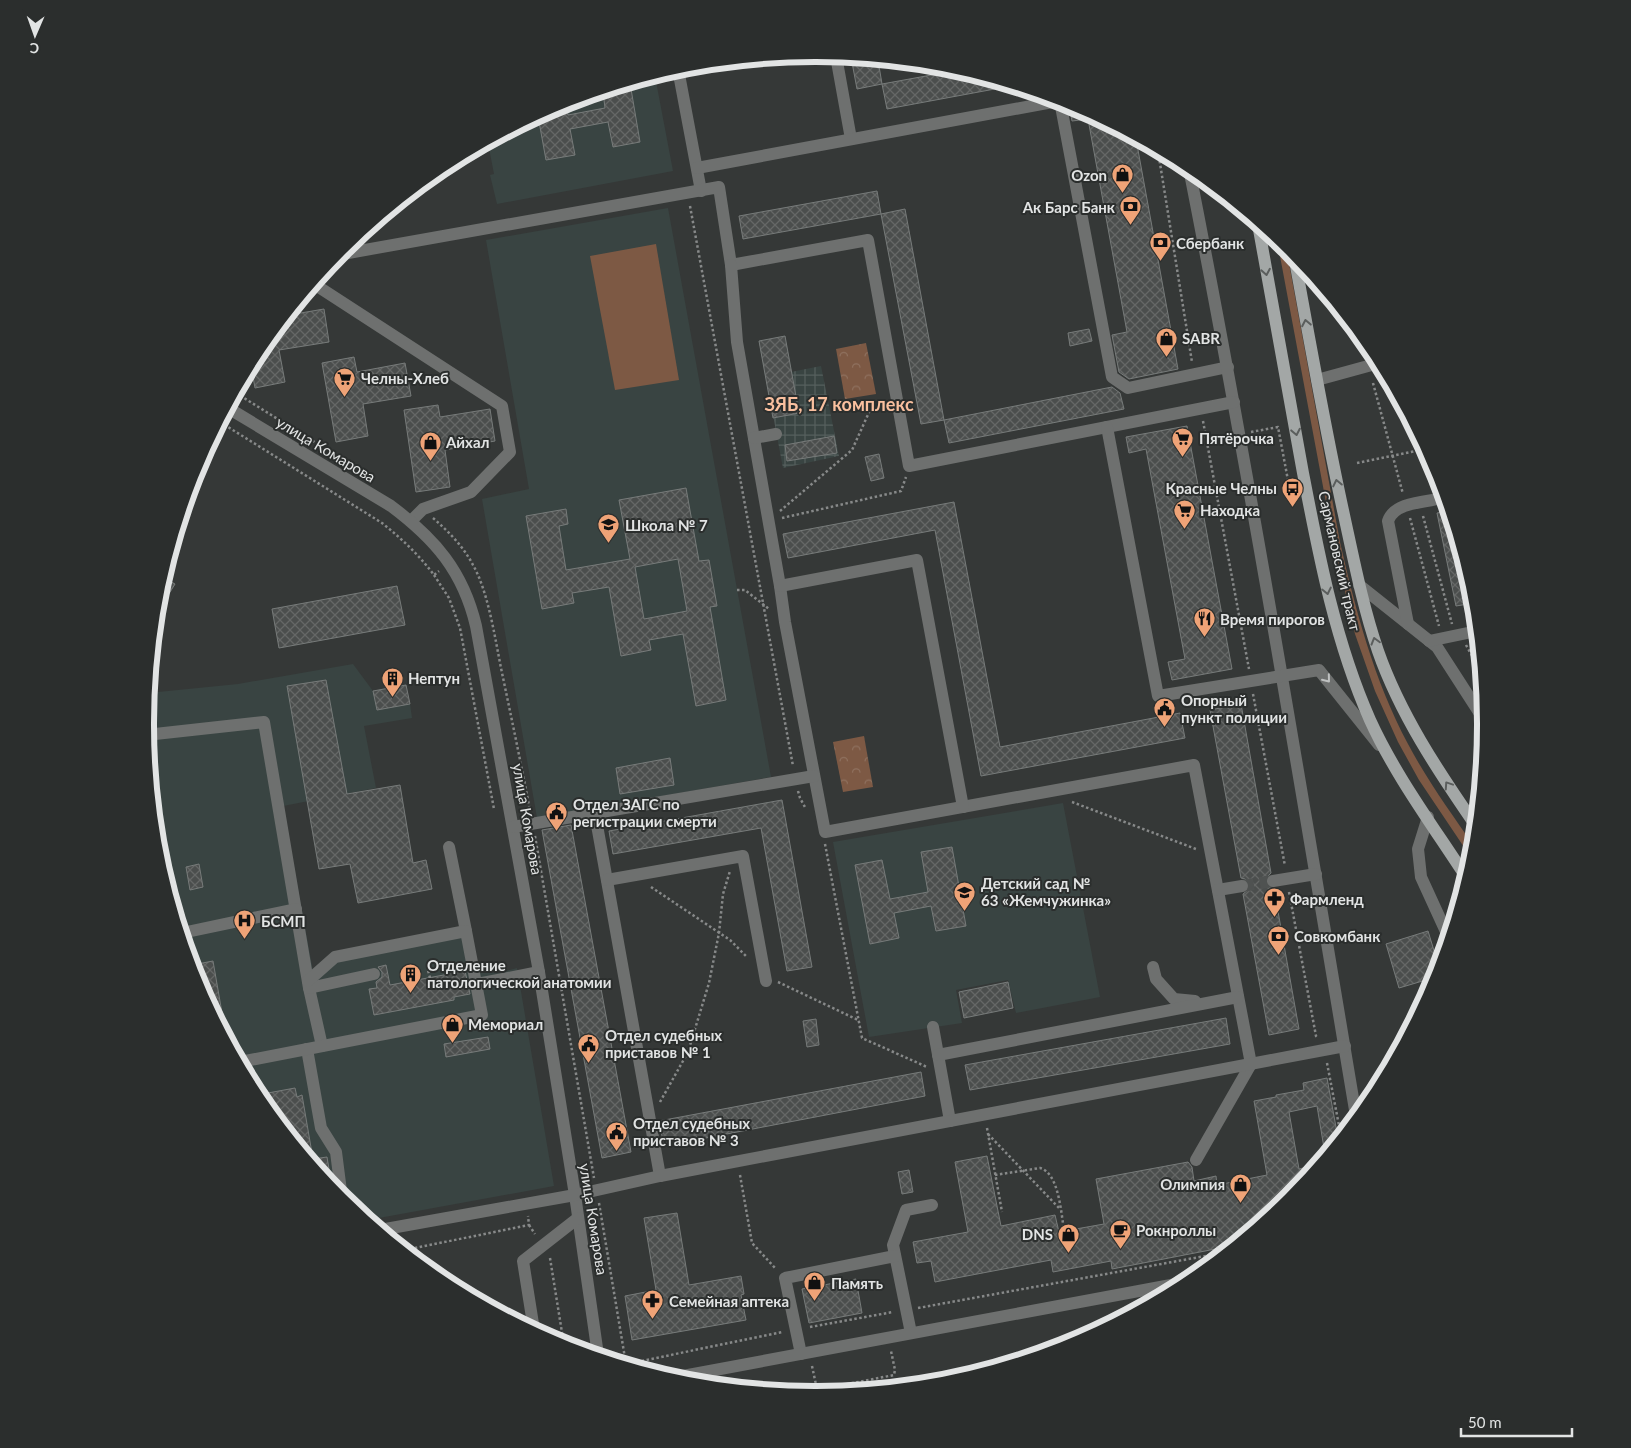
<svg xmlns="http://www.w3.org/2000/svg" width="1631" height="1448" viewBox="0 0 1631 1448" font-family="Lato,sans-serif">
<style>
.built{fill:#394442}
.industrial{fill:url(#industrial-grid)}
.grass{fill:#7d5944}
.park{fill:url(#park-crowns)}
.building{fill:url(#building-cross-hatch);stroke:#777b7a;fill-rule:evenodd}
.lines{fill:none;stroke-linecap:round;stroke-linejoin:round}
.minor-tunnel{stroke:#4f5251;stroke-width:12;stroke-dasharray:12 6;stroke-linecap:butt}
.path{stroke:#878989;stroke-width:2.5;stroke-dasharray:2.5 2.5;stroke-linecap:butt}
.minor{stroke:#6e706f;stroke-width:12}
.major{stroke:#a3a7a6;stroke-width:12}
.tram{stroke:#969898;stroke-width:1}
.oneway{stroke:#5b5e5d}
.oneway2{stroke:#bfc1c1}
.labels{text-anchor:middle;dominant-baseline:central;stroke-width:4;stroke-linejoin:round;paint-order:stroke}
.poi-label{font-size:15px;font-weight:bold;fill:#e2e4e4;stroke:#2b2e2d;text-anchor:start}
.street-label{font-size:15px;fill:#e2e4e4;stroke:#2b2e2d}
.quarter-label{font-size:18px;font-weight:bold;fill:#fac09f;stroke:#2b2e2d}
.rim{fill:none;stroke:#e2e4e4;stroke-width:6}
</style>
<defs>
<pattern id="industrial-grid" width="8" height="8" patternUnits="userSpaceOnUse" patternTransform="scale(1.25)"><rect width="8" height="8" fill="#394442"/><path d="M0 4h8M4 0v8" fill="none" stroke="#555f5d"/></pattern>
<pattern id="park-crowns" width="20" height="18" patternUnits="userSpaceOnUse" patternTransform="scale(1.25)"><rect width="20" height="18" fill="#7d5944"/><path d="M2 6a3 3 0 1 1 6 0M12 15a3 3 0 1 1 6 0" fill="none" stroke="#8f715f"/></pattern>
<pattern id="building-cross-hatch" width="8" height="8" patternUnits="userSpaceOnUse" patternTransform="scale(1.25)"><rect width="8" height="8" fill="#4b4e4d"/><path d="M0 0l8 8M0 8l8-8" fill="none" stroke="#656766"/></pattern>
</defs>
<rect width="100%" height="100%" fill="#353837"/>
<g class="built">
<path d="M655 76 673 171 497 204 490 175 494 174 488 143 559 105Z"/>
<path d="M668 208 771 777 537 818 482 499 529 489 486 240Z"/>
<path d="M353 664 373 691 377 709 410 704 412 718 364 726 376 788 283 806 313 971 333 953 469 926 476 960 480 964 490 971 499 973 517 968 554 1186 368 1220 341 1198 258 1096 196 980 158 854 145 724 148 693 238 684Z"/>
<path d="M1063 803 1100 997 1016 1013 1008 980 956 990 962 1023 869 1037 833 842Z"/>
</g>
<path class="industrial" d="M785 336 791 372 821 366 839 456 783 468 759 341Z"/>
<g class="grass">
<path d="M1277 240 1286 247 1340 542C1356 612 1374 680 1408 744 1427 780 1451 813 1474 846L1472 859 1419 780 1398 742 1375 691 1355 634 1333 540Z"/>
<path d="M656 244 679 380 615 390 590 256Z"/>
</g>
<g class="park">
<path d="M866 343 876 394 845 399 836 349Z"/>
<path d="M864 736 873 787 843 792 833 742Z"/>
</g>
<g class="building">
<path d="M851 57 878 60 882 84 857 89Z"/>
<path d="M959 70 1011 86 887 109 882 84Z"/>
<path d="M630 83 640 142 613 147 608 122 570 129 575 155 546 160 538 116 566 103 568 115 605 108 603 92Z"/>
<path d="M1069 104 1136 139 1178 369 1129 379 1119 372 1112 335 1127 332 1088 119 1072 121Z"/>
<path d="M877 191 881 214 743 239 739 216Z"/>
<path d="M905 209 944 420 921 424 881 214Z"/>
<path d="M324 309 329 342 279 350 285 382 255 388 251 366 258 351 289 315Z"/>
<path d="M1089 329 1092 341 1070 346 1068 333Z"/>
<path d="M785 336 799 413 773 418 759 341Z"/>
<path d="M354 357 357 372 405 363 411 396 363 404 368 436 336 442 322 363Z"/>
<path d="M1112 387 1120 393 1124 409 949 443 944 420Z"/>
<path d="M438 405 440 417 490 409 495 441 445 450 450 487 416 492 404 410Z"/>
<path d="M1187 426 1232 669 1172 680 1168 662 1185 659 1146 449 1129 453 1126 437Z"/>
<path d="M834 436 837 453 787 461 785 445Z"/>
<path d="M879 454 884 478 871 481 865 457Z"/>
<path d="M686 488 699 561 709 560 717 606 710 607 726 700 696 706 683 634 649 640 651 650 621 656 609 587 572 593 574 603 542 609 526 516 566 509 568 524 559 526 566 570 630 559 619 500ZM678 559 687 611 644 619 635 567Z"/>
<path d="M954 502 1000 747 1180 713 1185 738 981 776 935 530 788 558 783 534Z"/>
<path d="M1448 511 1473 594 1474 603 1456 606 1437 513Z"/>
<path d="M163 577 175 584 156 615 158 593Z"/>
<path d="M397 586 405 625 279 648 272 609Z"/>
<path d="M326 680 347 794 400 785 413 863 426 860 432 889 358 903 350 864 319 869 287 686Z"/>
<path d="M406 685 410 704 377 710 373 691Z"/>
<path d="M1241 704 1271 873 1266 878 1265 883 1270 888 1274 889 1299 1029 1269 1035 1243 894 1249 889 1250 884 1245 879 1241 878 1210 710Z"/>
<path d="M670 758 674 785 620 794 616 768Z"/>
<path d="M782 800 812 967 787 971 761 828 613 854 609 831Z"/>
<path d="M571 825 631 1152 602 1158 542 830Z"/>
<path d="M952 847 966 926 936 931 931 906 894 913 899 938 870 944 855 865 882 860 890 899 928 892 921 852Z"/>
<path d="M199 864 203 887 190 890 186 867Z"/>
<path d="M1428 931 1439 967 1436 977 1399 988 1386 944Z"/>
<path d="M213 961 225 1030H223L196 980 192 965Z"/>
<path d="M386 965 390 985 449 974 448 969 464 966 470 994 454 997V1000L374 1015 369 989 377 988 376 982 382 977V972L378 967Z"/>
<path d="M1008 982 1013 1008 964 1018 959 992Z"/>
<path d="M1226 1018 1230 1044 970 1090 965 1065Z"/>
<path d="M816 1019 819 1045 807 1047 803 1021Z"/>
<path d="M488 1037 490 1049 446 1057 444 1044Z"/>
<path d="M921 1072 925 1096 664 1146 659 1121Z"/>
<path d="M1327 1078 1338 1138 1325 1154 1317 1106 1289 1112 1299 1169 1316 1165 1289 1198 1231 1246 1112 1269 1111 1261 1053 1272 1051 1260 935 1282 931 1261 917 1263 913 1242 968 1232 955 1162 987 1156 1001 1226 1055 1215 1059 1232 1104 1224 1096 1179 1188 1162 1192 1167 1194 1181 1216 1176 1217 1185 1267 1175 1254 1101 1276 1097V1095L1304 1090 1303 1083Z"/>
<path d="M295 1088 297 1097 302 1095 313 1159 327 1157 332 1187 257 1095Z"/>
<path d="M909 1170 913 1192 902 1194 898 1172Z"/>
<path d="M677 1213 689 1285 741 1276 744 1294 741 1295 746 1320 632 1340 625 1296 656 1290 644 1218Z"/>
<path d="M856 1279 862 1313 809 1323 802 1289Z"/>
</g>
<g class="lines">
<path class="minor-tunnel" d="M1242 886 1273 881"/>
<g class="path">
<path d="M1158 151 1192 362"/>
<path d="M690 206 793 766"/>
<path d="M1373 383 1403 494"/>
<path d="M236 393 345 461"/>
<path d="M1203 421 1249 669"/>
<path d="M220 422 382 523C402 539 419 555 434 575L439 571"/>
<path d="M1251 432 1278 427 1293 507"/>
<path d="M1207 441 1226 437"/>
<path d="M1357 463 1425 449"/>
<path d="M780 511 852 450 871 408"/>
<path d="M1423 516 1452 624"/>
<path d="M433 518C449 532 463 546 473 565 488 591 495 638 501 668 511 716 521 763 530 811"/>
<path d="M782 518 901 491 906 477"/>
<path d="M1410 518 1439 626"/>
<path d="M434 575 449 598 460 628 494 809"/>
<path d="M737 590H745L769 609"/>
<path d="M1466 645 1480 670"/>
<path d="M1253 694 1285 866"/>
<path d="M798 791 800 798 806 809"/>
<path d="M1072 802 1196 849"/>
<path d="M535 836 594 1178"/>
<path d="M825 844 862 1038 927 1067"/>
<path d="M651 887 730 940 747 957"/>
<path d="M1289 892 1316 1036 1318 1038"/>
<path d="M430 978 428 970 459 964"/>
<path d="M778 982 858 1020"/>
<path d="M1410 1026 1414 1009"/>
<path d="M1327 1063 1341 1136"/>
<path d="M660 1102 688 1052 709 983 719 933 723 894 730 871"/>
<path d="M987 1128 1002 1212"/>
<path d="M988 1134 1059 1208"/>
<path d="M740 1175 752 1243 776 1269"/>
<path d="M995 1175 1040 1168C1059 1173 1061 1213 1064 1230"/>
<path d="M599 1203 626 1364"/>
<path d="M529 1225 535 1234"/>
<path d="M405 1250 529 1225 528 1216"/>
<path d="M550 1258 564 1345"/>
<path d="M918 1308 1222 1253"/>
<path d="M810 1327 893 1312"/>
<path d="M627 1364 782 1332"/>
<path d="M812 1366 818 1394"/>
<path d="M817 1390 894 1375 895 1370 891 1351"/>
</g>
<g class="minor">
<path d="M836 56 851 139"/>
<path d="M678 69 701 191"/>
<path d="M1060 101 1112 377 1128 388 1228 367"/>
<path d="M697 168 1058 101"/>
<path d="M1189 168C1251 483 1303 800 1356 1116"/>
<path d="M337 255 719 187 731 265 868 240 909 466 1234 402"/>
<path d="M731 265 737 342 780 586 785 622 825 832 1194 765 1251 1064 1196 1160"/>
<path d="M314 284 502 406 510 452 471 492 423 509 411 521"/>
<path d="M1317 380 1379 363"/>
<path d="M228 408 391 506C435 539 463 571 476 626L539 972 575 1195 598 1355"/>
<path d="M1107 427 1158 696 1319 670 1379 745"/>
<path d="M754 438 776 434"/>
<path d="M1359 585 1437 647 1486 723"/>
<path d="M780 586 917 560 963 807"/>
<path d="M1408 624 1388 521C1394 502 1426 502 1444 498"/>
<path d="M1429 641 1477 631"/>
<path d="M146 735 264 722 309 988 322 1046"/>
<path d="M595 814 660 1176"/>
<path d="M1428 817 1418 849 1421 877 1448 936"/>
<path d="M513 827 814 776"/>
<path d="M449 847 466 931"/>
<path d="M607 880 743 856 766 981"/>
<path d="M1273 881 1316 874"/>
<path d="M1218 890 1242 886"/>
<path d="M182 933 296 909"/>
<path d="M1153 967 1156 979 1174 999 1195 1001"/>
<path d="M477 984 539 972"/>
<path d="M309 988 374 974"/>
<path d="M933 1027 950 1121"/>
<path d="M307 1049 321 1128 336 1152 342 1199"/>
<path d="M938 1055 1238 997"/>
<path d="M240 1062 482 1015 466 931 335 957 308 981"/>
<path d="M380 1230 575 1195 660 1176 1345 1046"/>
<path d="M534 1330 523 1261 578 1218"/>
<path d="M911 1333 893 1245 906 1210 932 1205"/>
<path d="M801 1354 785 1278 895 1256"/>
<path d="M672 1378 1187 1282"/>
</g>
<g class="major">
<path d="M1258 224C1273 307 1288 390 1303 473 1319 556 1335 641 1370 720 1395 775 1433 826 1466 877"/>
<path d="M1294 255C1310 342 1325 429 1344 515 1354 561 1363 607 1378 651 1400 714 1438 771 1476 826"/>
</g>
<path class="tram" d="M882 1388 998 1366"/>
</g>
<defs><path id="oneway-chevron" d="M-2-3.5L2.5 0L-2 3.5" fill="none" stroke-width="1.6" stroke-linecap="round" stroke-linejoin="round" transform="scale(1.25)"/></defs>
<g class="oneway">
<use href="#oneway-chevron" transform="translate(1266 272) rotate(80)"/>
<use href="#oneway-chevron" transform="translate(1306 323) rotate(-101)"/>
<use href="#oneway-chevron" transform="translate(1296 432) rotate(79)"/>
<use href="#oneway-chevron" transform="translate(1337 483) rotate(-102)"/>
<use href="#oneway-chevron" transform="translate(1327 591) rotate(78)"/>
<use href="#oneway-chevron" transform="translate(1375 641) rotate(-106)"/>
<use href="#oneway-chevron" transform="translate(1448 785) rotate(-124)"/>
</g>
<use class="oneway2" href="#oneway-chevron" transform="translate(1327 679) rotate(51)"/>
<defs>
<symbol id="shop-pin" viewBox="-11 -11 22 30"><path d="M0 17L-7.5 6A9.5 9.5 0 1 1 7.5 6Z" fill="#efa377" stroke="#2b2e2d"/><path d="M-5-2.5h2.3a2.7 3.5 0 0 1 5.4 0H5L5.5 6h-11ZM-1.5-2.5h3a1.5 2.3 0 0 0-3 0Z" fill="#111"/></symbol>
<symbol id="bank-pin" viewBox="-11 -11 22 30"><path d="M0 17L-7.5 6A9.5 9.5 0 1 1 7.5 6Z" fill="#efa377" stroke="#2b2e2d"/><path d="M-6-4H6V4H-6ZM0-2.3a2.3 2.3 0 1 0 0 4.6a2.3 2.3 0 1 0 0-4.6Z" fill="#111"/></symbol>
<symbol id="supermarket-pin" viewBox="-11 -11 22 30"><path d="M0 17L-7.5 6A9.5 9.5 0 1 1 7.5 6Z" fill="#efa377" stroke="#2b2e2d"/><path d="M-6-5.5h2.5l.6 2H6L4.5 2H-2.5L-4.4-4H-6ZM-1.5 3.2a1.3 1.3 0 1 0 .1 0ZM3 3.2a1.3 1.3 0 1 0 .1 0Z" fill="#111"/></symbol>
<symbol id="bus-pin" viewBox="-11 -11 22 30"><path d="M0 17L-7.5 6A9.5 9.5 0 1 1 7.5 6Z" fill="#efa377" stroke="#2b2e2d"/><path d="M-5-6H5V4H4V6H2V4H-2V6H-4V4H-5ZM-3.5-4V0h7V-4ZM-3.5 1.2v1.5H-2V1.2ZM2 1.2v1.5H3.5V1.2Z" fill="#111"/></symbol>
<symbol id="school-pin" viewBox="-11 -11 22 30"><path d="M0 17L-7.5 6A9.5 9.5 0 1 1 7.5 6Z" fill="#efa377" stroke="#2b2e2d"/><path d="M0-5L7-2L0 1L-7-2ZM-4 1L0 2.5L4 1V4Q0 6-4 4Z" fill="#111"/></symbol>
<symbol id="restaurant-pin" viewBox="-11 -11 22 30"><path d="M0 17L-7.5 6A9.5 9.5 0 1 1 7.5 6Z" fill="#efa377" stroke="#2b2e2d"/><path d="M-5-6h1v4h1v-4h1v4h1v-4h1v5L-1.5 .5V6h-2V.5L-5-1ZM5-6V6H3V1.5H1.5Q1.5-4 5-6Z" fill="#111"/></symbol>
<symbol id="building-pin" viewBox="-11 -11 22 30"><path d="M0 17L-7.5 6A9.5 9.5 0 1 1 7.5 6Z" fill="#efa377" stroke="#2b2e2d"/><path d="M-4-6H4V6H1V3H-1V6H-4ZM-2.5-4.3h1.7v1.8h-1.7ZM.8-4.3h1.7v1.8H.8ZM-2.5-1h1.7V.8h-1.7ZM.8-1h1.7V.8H.8Z" fill="#111"/></symbol>
<symbol id="civic-pin" viewBox="-11 -11 22 30"><path d="M0 17L-7.5 6A9.5 9.5 0 1 1 7.5 6Z" fill="#efa377" stroke="#2b2e2d"/><path d="M-.6-6.5H3V-4.5H.6V-3L4-1V1h2V6H-6V1h2V-1L-.6-3ZM-1.2 2.5V6h2.4V2.5Z" fill="#111"/></symbol>
<symbol id="pharmacy-pin" viewBox="-11 -11 22 30"><path d="M0 17L-7.5 6A9.5 9.5 0 1 1 7.5 6Z" fill="#efa377" stroke="#2b2e2d"/><path d="M-2-6h4v4h4v4h-4v4h-4v-4h-4v-4h4Z" fill="#111"/></symbol>
<symbol id="hospital-pin" viewBox="-11 -11 22 30"><path d="M0 17L-7.5 6A9.5 9.5 0 1 1 7.5 6Z" fill="#efa377" stroke="#2b2e2d"/><path d="M-5-5h3v3.5h4V-5h3V5h-3V1.5h-4V5h-3Z" fill="#111"/></symbol>
<symbol id="cafe-pin" viewBox="-11 -11 22 30"><path d="M0 17L-7.5 6A9.5 9.5 0 1 1 7.5 6Z" fill="#efa377" stroke="#2b2e2d"/><path d="M-5.5-4.5H6V0H3Q3 3.5 0 3.5H-2.5Q-5.5 3.5-5.5 0ZM3-3.2v2h1.7v-2ZM-6 4.5H4V6H-6Z" fill="#111"/></symbol>
</defs>
<g fill-rule="evenodd">
<use href="#shop-pin" x="1110" y="162" width="25" height="34"/>
<use href="#bank-pin" x="1118" y="194" width="25" height="34"/>
<use href="#bank-pin" x="1148" y="230" width="25" height="34"/>
<use href="#shop-pin" x="1154" y="326" width="25" height="34"/>
<use href="#supermarket-pin" x="332" y="366" width="25" height="34"/>
<use href="#supermarket-pin" x="1170" y="426" width="25" height="34"/>
<use href="#shop-pin" x="418" y="430" width="25" height="34"/>
<use href="#bus-pin" x="1280" y="476" width="25" height="34"/>
<use href="#supermarket-pin" x="1172" y="498" width="25" height="34"/>
<use href="#school-pin" x="596" y="512" width="25" height="34"/>
<use href="#restaurant-pin" x="1192" y="606" width="25" height="34"/>
<use href="#building-pin" x="380" y="666" width="25" height="34"/>
<use href="#civic-pin" x="1152" y="696" width="25" height="34"/>
<use href="#civic-pin" x="544" y="800" width="25" height="34"/>
<use href="#school-pin" x="952" y="880" width="25" height="34"/>
<use href="#pharmacy-pin" x="1262" y="886" width="25" height="34"/>
<use href="#hospital-pin" x="232" y="908" width="25" height="34"/>
<use href="#bank-pin" x="1266" y="924" width="25" height="34"/>
<use href="#building-pin" x="398" y="962" width="25" height="34"/>
<use href="#shop-pin" x="440" y="1012" width="25" height="34"/>
<use href="#civic-pin" x="576" y="1032" width="25" height="34"/>
<use href="#civic-pin" x="604" y="1120" width="25" height="34"/>
<use href="#shop-pin" x="1228" y="1172" width="25" height="34"/>
<use href="#cafe-pin" x="1108" y="1218" width="25" height="34"/>
<use href="#shop-pin" x="1056" y="1222" width="25" height="34"/>
<use href="#shop-pin" x="802" y="1270" width="25" height="34"/>
<use href="#pharmacy-pin" x="640" y="1288" width="25" height="34"/>
</g>
<g class="labels">
<g class="poi-label">
<text x="1107" y="175" text-anchor="end">Ozon</text>
<text x="1115" y="207" text-anchor="end">Ак Барс Банк</text>
<text x="1176" y="243">Сбербанк</text>
<text x="1182" y="338">SABR</text>
<text x="361" y="378">Челны-Хлеб</text>
<text x="1199" y="438">Пятёрочка</text>
<text x="446" y="442">Айхал</text>
<text x="1277" y="488" text-anchor="end">Красные Челны</text>
<text x="1200" y="510">Находка</text>
<text x="625" y="525">Школа № 7</text>
<text x="1220" y="619">Время пирогов</text>
<text x="408" y="678">Нептун</text>
<text x="1181" y="700">Опорный<tspan x="1181" dy="17">пункт полиции</tspan></text>
<text x="573" y="804">Отдел ЗАГС по<tspan x="573" dy="17">регистрации смерти</tspan></text>
<text x="981" y="883">Детский сад №<tspan x="981" dy="17">63 «Жемчужинка»</tspan></text>
<text x="1290" y="899">Фармленд</text>
<text x="261" y="921">БСМП</text>
<text x="1294" y="936">Совкомбанк</text>
<text x="427" y="965">Отделение<tspan x="427" dy="17">патологической анатомии</tspan></text>
<text x="468" y="1024">Мемориал</text>
<text x="605" y="1035">Отдел судебных<tspan x="605" dy="17">приставов № 1</tspan></text>
<text x="633" y="1123">Отдел судебных<tspan x="633" dy="17">приставов № 3</tspan></text>
<text x="1225" y="1184" text-anchor="end">Олимпия</text>
<text x="1136" y="1230">Рокнроллы</text>
<text x="1053" y="1234" text-anchor="end">DNS</text>
<text x="831" y="1283">Память</text>
<text x="669" y="1301">Семейная аптека</text>
</g>
<g class="street-label">
<text transform="translate(326 449) rotate(31)">улица Комарова</text>
<text transform="translate(1340 561) rotate(77)">Сармановский тракт</text>
<text transform="translate(528 819) rotate(80)">улица Комарова</text>
<text transform="translate(594 1219) rotate(81)">улица Комарова</text>
</g>
<g class="quarter-label">
<text x="839" y="404">ЗЯБ, 17 комплекс</text>
</g>
</g>
<path d="M0 0H1631V1448H0ZM815 62H816A661 661 0 0 1 1477 723V725A661 661 0 0 1 816 1386H815A661 661 0 0 1 154 725V723A661 661 0 0 1 815 62Z" fill="#2b2e2d" fill-rule="evenodd"/>
<path class="rim" d="M815 62H816A661 661 0 0 1 1477 723V725A661 661 0 0 1 816 1386H815A661 661 0 0 1 154 725V723A661 661 0 0 1 815 62Z"/>
<g transform="translate(35 35) rotate(182)" stroke="#2b2e2d" stroke-width="4" paint-order="stroke">
<path d="M0-4L9 19L0 12L-9 19Z" fill="#e2e4e4"/>
<text y="-8" font-size="14" font-weight="bold" text-anchor="middle" fill="#e2e4e4">С</text>
</g>
<path d="M1461 1428v8h111v-8" fill="none" stroke="#e2e4e4" stroke-width="2.5"/>
<text x="1468" y="1428" font-size="15" fill="#e2e4e4" stroke="#2b2e2d" stroke-width="4" paint-order="stroke">50 m</text>
</svg>
